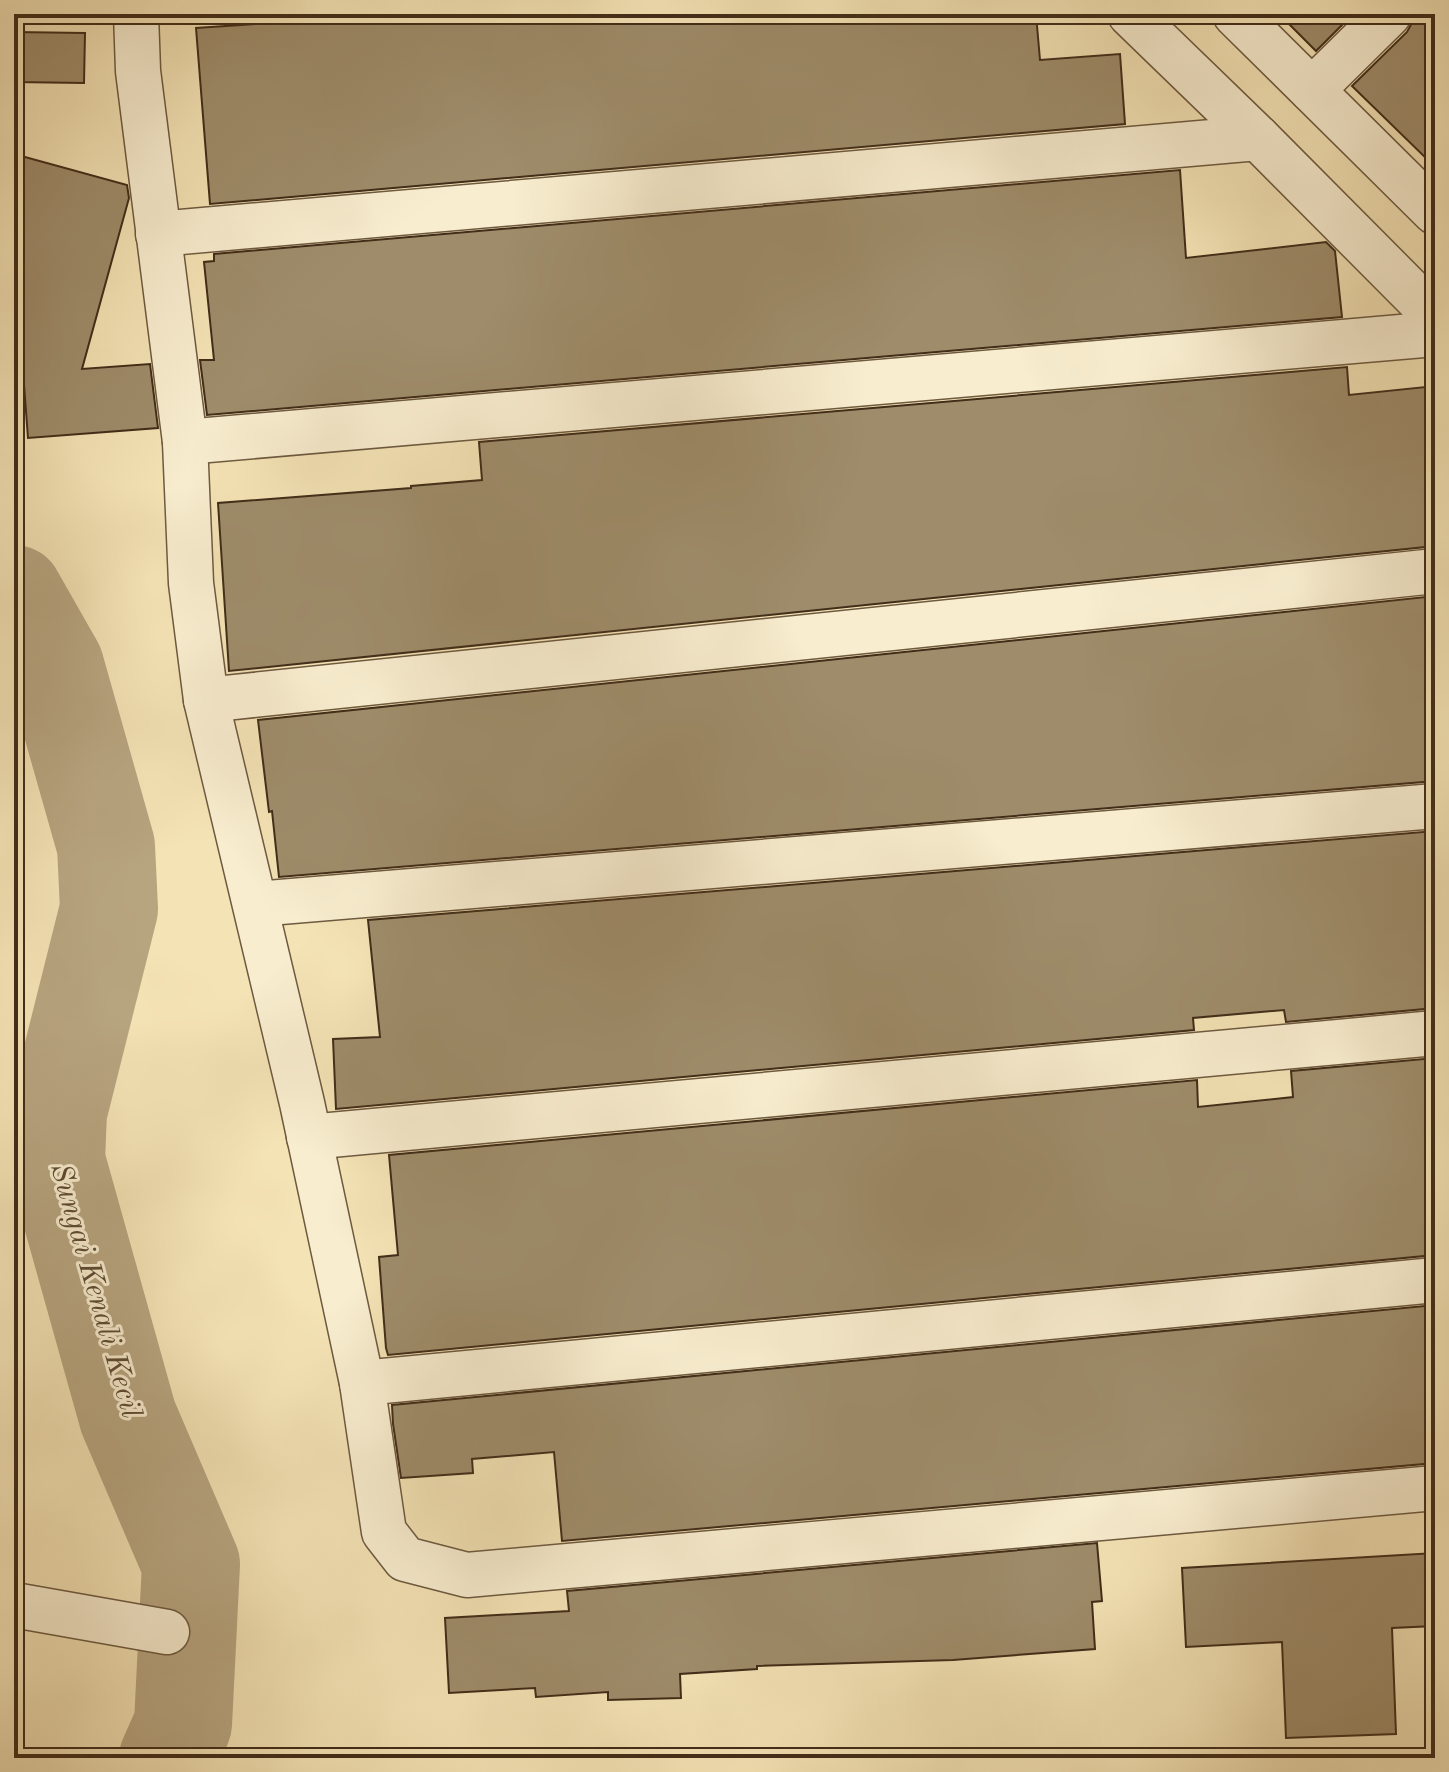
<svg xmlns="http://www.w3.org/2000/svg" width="1449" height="1772" viewBox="0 0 1449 1772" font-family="'Old Standard TT',serif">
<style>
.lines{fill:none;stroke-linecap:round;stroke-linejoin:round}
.river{stroke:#b7a580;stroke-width:98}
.building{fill:#9e8c6a;stroke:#412d19;stroke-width:2}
.minor-casing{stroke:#6e5a40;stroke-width:47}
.minor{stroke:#f8edcf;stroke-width:44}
.labels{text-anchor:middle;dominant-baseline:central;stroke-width:6;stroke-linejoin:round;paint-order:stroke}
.water-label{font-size:30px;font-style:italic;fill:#5e4b33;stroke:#f8edcf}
</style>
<rect width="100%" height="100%" fill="#f4e3b5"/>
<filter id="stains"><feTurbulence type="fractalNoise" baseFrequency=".0025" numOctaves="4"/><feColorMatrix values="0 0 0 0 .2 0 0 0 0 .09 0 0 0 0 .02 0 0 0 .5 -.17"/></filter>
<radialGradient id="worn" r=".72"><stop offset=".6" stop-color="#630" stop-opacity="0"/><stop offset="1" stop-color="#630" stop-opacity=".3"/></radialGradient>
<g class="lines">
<path class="river" d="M14 594 55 666 106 846 109 909 58 1112 56 1160 128 1417 191 1564 183 1724 168 1758"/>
</g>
<g class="building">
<path d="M359 14H1036L1040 60 1120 54 1125 124 210 204 196 28 359 17Z"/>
<path d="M1279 14H1353L1316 51Z"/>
<path d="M1413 14H1435V167L1352 86 1407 32 1413 21Z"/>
<path d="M14 32 85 33 84 83 14 82Z"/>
<path d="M14 154 127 185 129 198 82 369 150 364 158 428 28 438 19 317 14 316Z"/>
<path d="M1180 170 1186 258 1326 242 1335 251 1342 317 207 415 200 360H214L204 262 214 261V254Z"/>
<path d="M1347 367 1349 395 1435 386V546L229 671 218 503 411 488V486L482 480 479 442Z"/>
<path d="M1435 596V781L279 877 272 811 269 812 258 720Z"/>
<path d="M1435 831V1008L1286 1022 1284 1010 1193 1018 1194 1030 336 1109 333 1039 380 1037 368 920Z"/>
<path d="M1435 1058V1255L388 1355 386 1348 379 1257 398 1255 389 1155 1197 1080 1198 1107 1293 1097 1291 1071Z"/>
<path d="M1435 1305V1463L562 1541 554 1452 472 1459 473 1473 401 1478 393 1424 392 1405Z"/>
<path d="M1097 1543 1102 1601 1092 1602 1095 1649 953 1660 757 1666V1669L680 1674 681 1698 608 1700V1692L536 1697 535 1688 449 1693 445 1618 569 1611 567 1591Z"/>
<path d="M1435 1553V1626L1392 1628 1396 1734 1286 1738 1282 1642 1186 1647 1182 1568Z"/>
</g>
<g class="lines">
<defs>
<g id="minor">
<path d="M136 14 138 71 185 442 191 583 206 700 302 1103 362 1383 384 1532 405 1559 467 1575 1435 1488"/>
<path d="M1130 14 1258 138 1435 316"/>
<path d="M1235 14 1435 212"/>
<path d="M1312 90 1389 14"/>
<path d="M158 234 1258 138"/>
<path d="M185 442 1435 334"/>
<path d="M206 700 1435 571"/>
<path d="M256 904 1435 806"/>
<path d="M309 1137 1435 1033"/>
<path d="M362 1383 1435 1280"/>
<path d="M14 1605 167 1632"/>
</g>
</defs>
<use href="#minor" class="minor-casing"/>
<use href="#minor" class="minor"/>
</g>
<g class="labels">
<g class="water-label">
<text transform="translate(95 1291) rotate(74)">Sungai Kenali Kecil</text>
</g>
</g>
<rect width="1449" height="1772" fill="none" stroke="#f4e3b5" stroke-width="48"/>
<rect x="16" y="16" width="1417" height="1740" fill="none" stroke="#412d19" stroke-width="4"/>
<rect x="24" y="24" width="1401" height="1724" fill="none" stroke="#412d19" stroke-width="2"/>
<rect width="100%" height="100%" filter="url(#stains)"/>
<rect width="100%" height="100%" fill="url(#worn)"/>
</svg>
